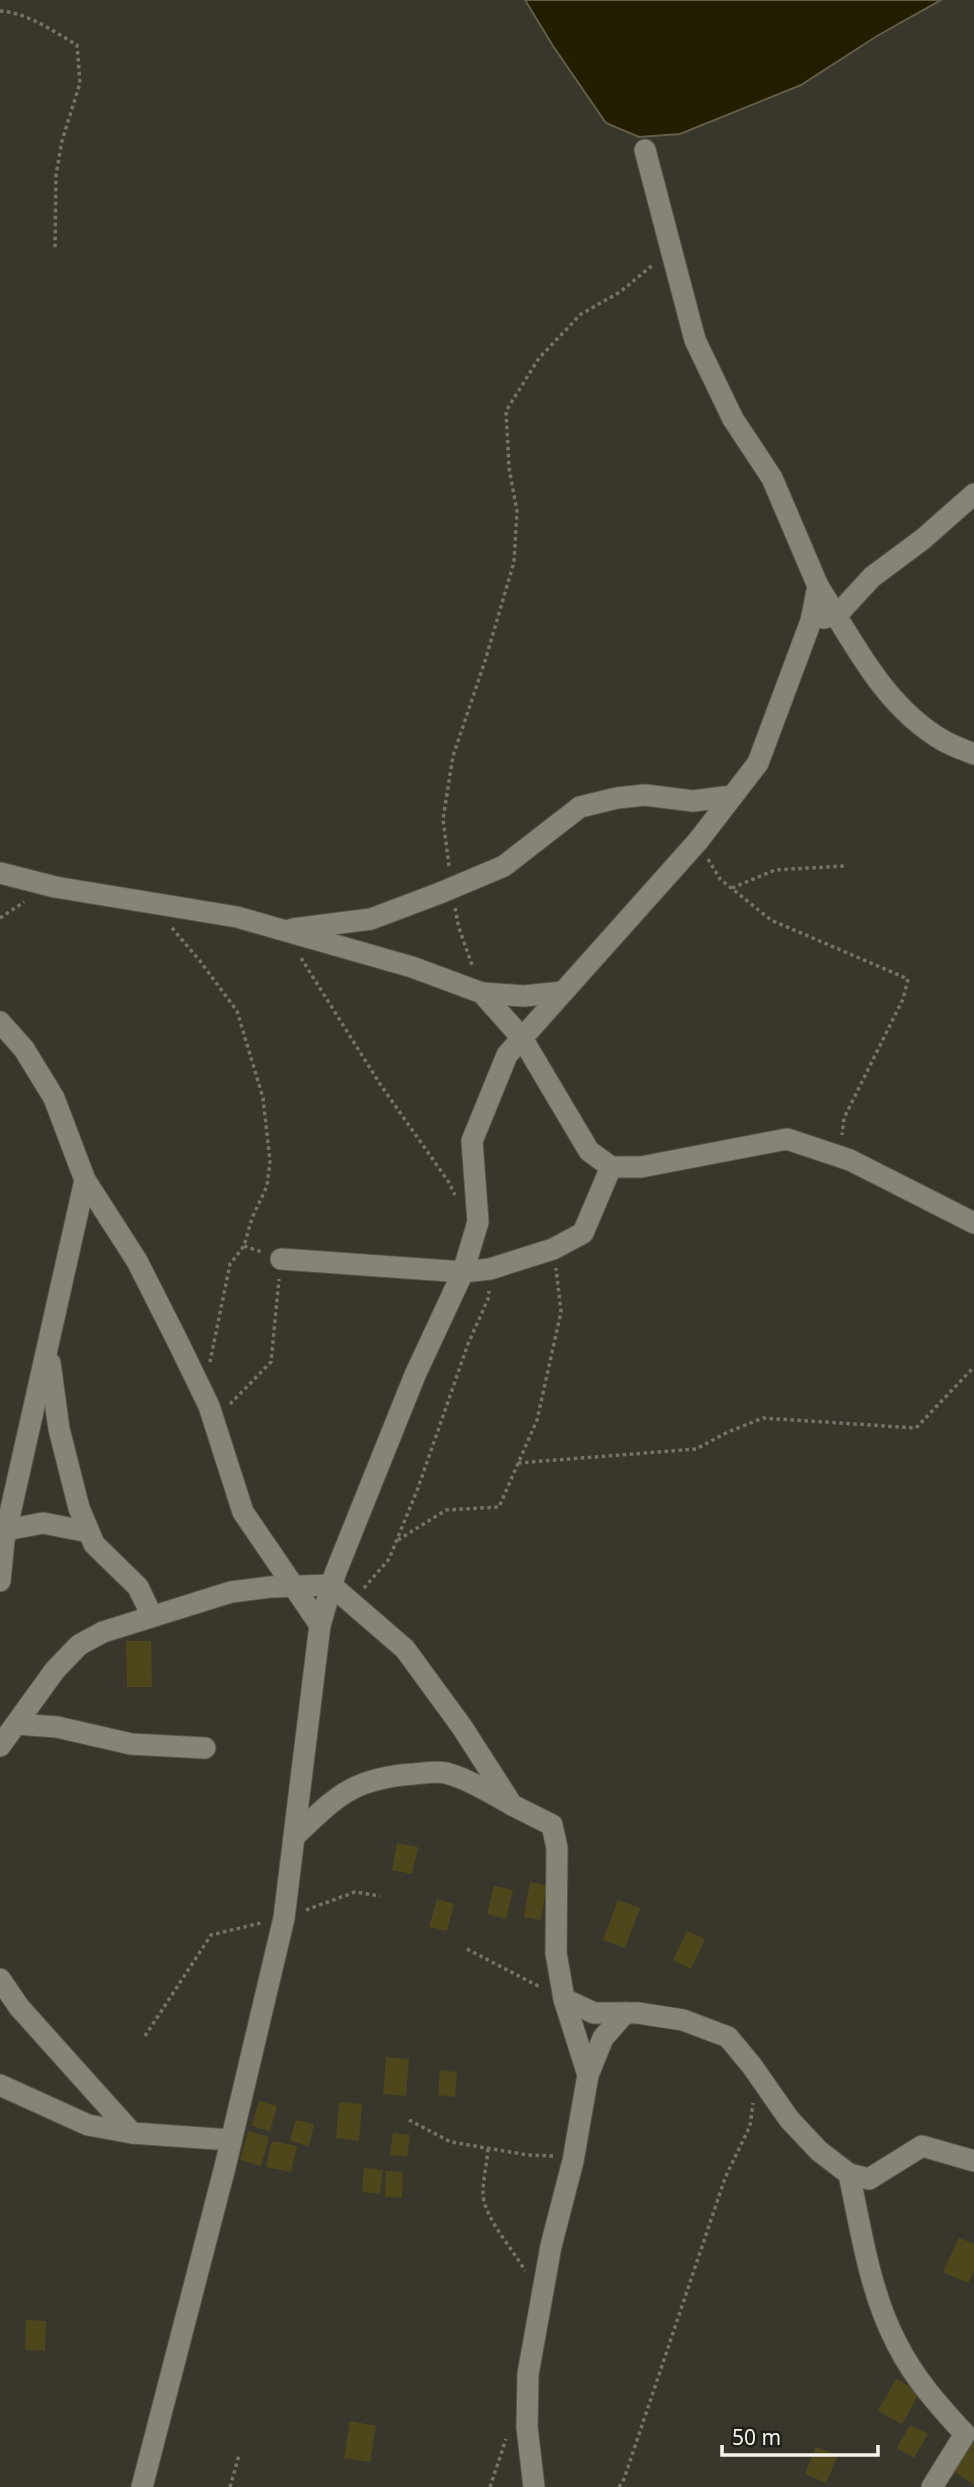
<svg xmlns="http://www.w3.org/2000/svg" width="974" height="2487" viewBox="0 0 974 2487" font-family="'Noto Sans',sans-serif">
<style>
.water{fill:#241e00;stroke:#635e47;stroke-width:2}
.building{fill:#4f471c}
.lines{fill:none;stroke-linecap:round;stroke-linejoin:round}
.minor-casing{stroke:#57564c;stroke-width:23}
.path{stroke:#75736a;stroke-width:3.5;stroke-dasharray:3.5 3.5;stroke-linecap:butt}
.minor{stroke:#868477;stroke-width:21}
</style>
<rect width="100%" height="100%" fill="#39372c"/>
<path class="water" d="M525 0H941L877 36 801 85 680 134 639 137 606 123 553 46Z"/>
<g class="building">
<path d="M126 1641H151L152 1687H127Z"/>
<path d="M397 1843 418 1847 412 1874 392 1870Z"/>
<path d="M530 1882 547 1885 541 1920 524 1917Z"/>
<path d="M494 1886 513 1890 506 1919 487 1914Z"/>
<path d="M437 1899 454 1904 447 1931 429 1927Z"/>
<path d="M618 1900 640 1908 625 1948 603 1940Z"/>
<path d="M687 1931 705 1939 691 1969 673 1960Z"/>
<path d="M386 2057 409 2059 406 2096 383 2094Z"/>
<path d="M440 2070 457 2072 455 2097 438 2095Z"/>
<path d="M259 2101 277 2106 270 2131 252 2126Z"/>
<path d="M339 2102 362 2104 359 2141 336 2138Z"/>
<path d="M296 2120 314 2124 309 2146 290 2141Z"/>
<path d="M248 2131 269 2137 261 2166 240 2160Z"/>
<path d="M393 2133 410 2135 407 2157 390 2155Z"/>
<path d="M272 2141 297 2146 291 2172 266 2167Z"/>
<path d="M364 2168 383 2170 380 2194 362 2192Z"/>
<path d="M386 2171 403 2172 402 2198 385 2197Z"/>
<path d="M959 2238 974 2244V2271L968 2283 943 2272Z"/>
<path d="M26 2320 46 2321 45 2351 25 2350Z"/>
<path d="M896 2379 920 2392 902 2424 878 2411Z"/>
<path d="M350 2421 376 2426 370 2462 344 2458Z"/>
<path d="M910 2425 928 2434 914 2458 897 2448Z"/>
<path d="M971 2442 974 2444V2485L952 2470Z"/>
<path d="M816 2447 838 2455 826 2483 805 2474Z"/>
</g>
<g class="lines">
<defs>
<g id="minor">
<path d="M818 586C853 641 884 707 944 741 953 746 964 750 974 754"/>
<path d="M824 618 837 615 872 577 923 539 974 494"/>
<path d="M0 873 55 887 237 917 412 967 482 993 522 1038 589 1151 611 1167H641L787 1139 850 1160 974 1223"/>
<path d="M293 929 371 919 440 893 504 866 580 807 617 798 645 795 693 801 732 796"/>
<path d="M482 993 524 996 563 992"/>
<path d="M0 1022 24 1049 54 1098 85 1180 137 1261 177 1340 209 1406 243 1512 320 1625"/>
<path d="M281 1259 463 1272 490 1269 553 1249 583 1233 611 1167"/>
<path d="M50 1363 59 1429 79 1508 94 1544 138 1587 152 1616"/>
<path d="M6 1530 43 1523 89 1532"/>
<path d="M0 1581 4 1540 85 1180"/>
<path d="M17 1724 57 1727 131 1744 205 1748"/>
<path d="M0 1746 55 1670 79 1645 103 1632 231 1592 270 1587 331 1585 405 1649 462 1727 512 1805 552 1825 557 1848 556 1953 564 1999 588 2075 573 2161 551 2246 528 2374 527 2427 534 2487"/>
<path d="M294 1837C336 1797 352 1778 414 1774 424 1773 436 1771 446 1773 468 1779 489 1792 509 1803"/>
<path d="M0 1979 19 2007 132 2133 231 2140"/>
<path d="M564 1999 594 2013H625"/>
<path d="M588 2075 603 2038 625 2013H638L683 2020 728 2037 752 2066 789 2119 819 2151 849 2174 869 2179 922 2146 974 2161"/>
<path d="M0 2085 88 2125 132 2133"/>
<path d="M849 2174C861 2230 870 2293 897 2344 914 2378 939 2406 965 2434L932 2487"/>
<path d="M142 2487 225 2167 284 1918 320 1625 335 1574 415 1375 463 1272 478 1222 472 1141 507 1055 698 841 758 763 811 621 818 586 772 478 733 419 695 340 645 150"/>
</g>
</defs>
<use href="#minor" class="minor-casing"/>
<g class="path">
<path d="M0 11C28 13 53 31 77 45L80 83 62 141 56 175 55 249"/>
<path d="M708 859 720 879 771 920 908 979 903 999 844 1118 842 1135"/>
<path d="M449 866 443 819 453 756 485 661 514 562 517 511 509 468 506 411 539 358 581 314 620 292 654 264"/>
<path d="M732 888 775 870 844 866"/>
<path d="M455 908 459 928 473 968"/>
<path d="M0 918 24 902"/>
<path d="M172 928 200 961 237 1011 263 1098 270 1161 267 1186 252 1218 244 1246 230 1264 210 1362"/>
<path d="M301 958 380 1084 448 1181 455 1195"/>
<path d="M244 1246 262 1252"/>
<path d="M230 1404 271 1362 279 1279"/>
<path d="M518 1463 696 1449 728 1432 763 1418 916 1428 974 1367"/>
<path d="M398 1540 446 1510 499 1507 537 1420 561 1312 556 1268"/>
<path d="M364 1588 389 1559 418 1488 468 1344 488 1299 489 1291"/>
<path d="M306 1910 355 1892 380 1896"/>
<path d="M467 1949 540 1987"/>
<path d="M145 2036 211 1935 261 1923"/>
<path d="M409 2120 451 2142 528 2155 554 2156"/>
<path d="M488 2149C487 2163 483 2179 483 2193 483 2217 514 2250 525 2271"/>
<path d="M230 2487 239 2455"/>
<path d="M490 2487 506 2439"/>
<path d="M619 2487 624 2479 725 2178 750 2126 753 2103"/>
</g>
<use href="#minor" class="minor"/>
</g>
<path d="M722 2445v10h156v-10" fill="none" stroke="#f5f4ed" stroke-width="3.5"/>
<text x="732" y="2445" font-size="21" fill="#f5f4ed" stroke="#1f1e19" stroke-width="5" paint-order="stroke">50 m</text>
</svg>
